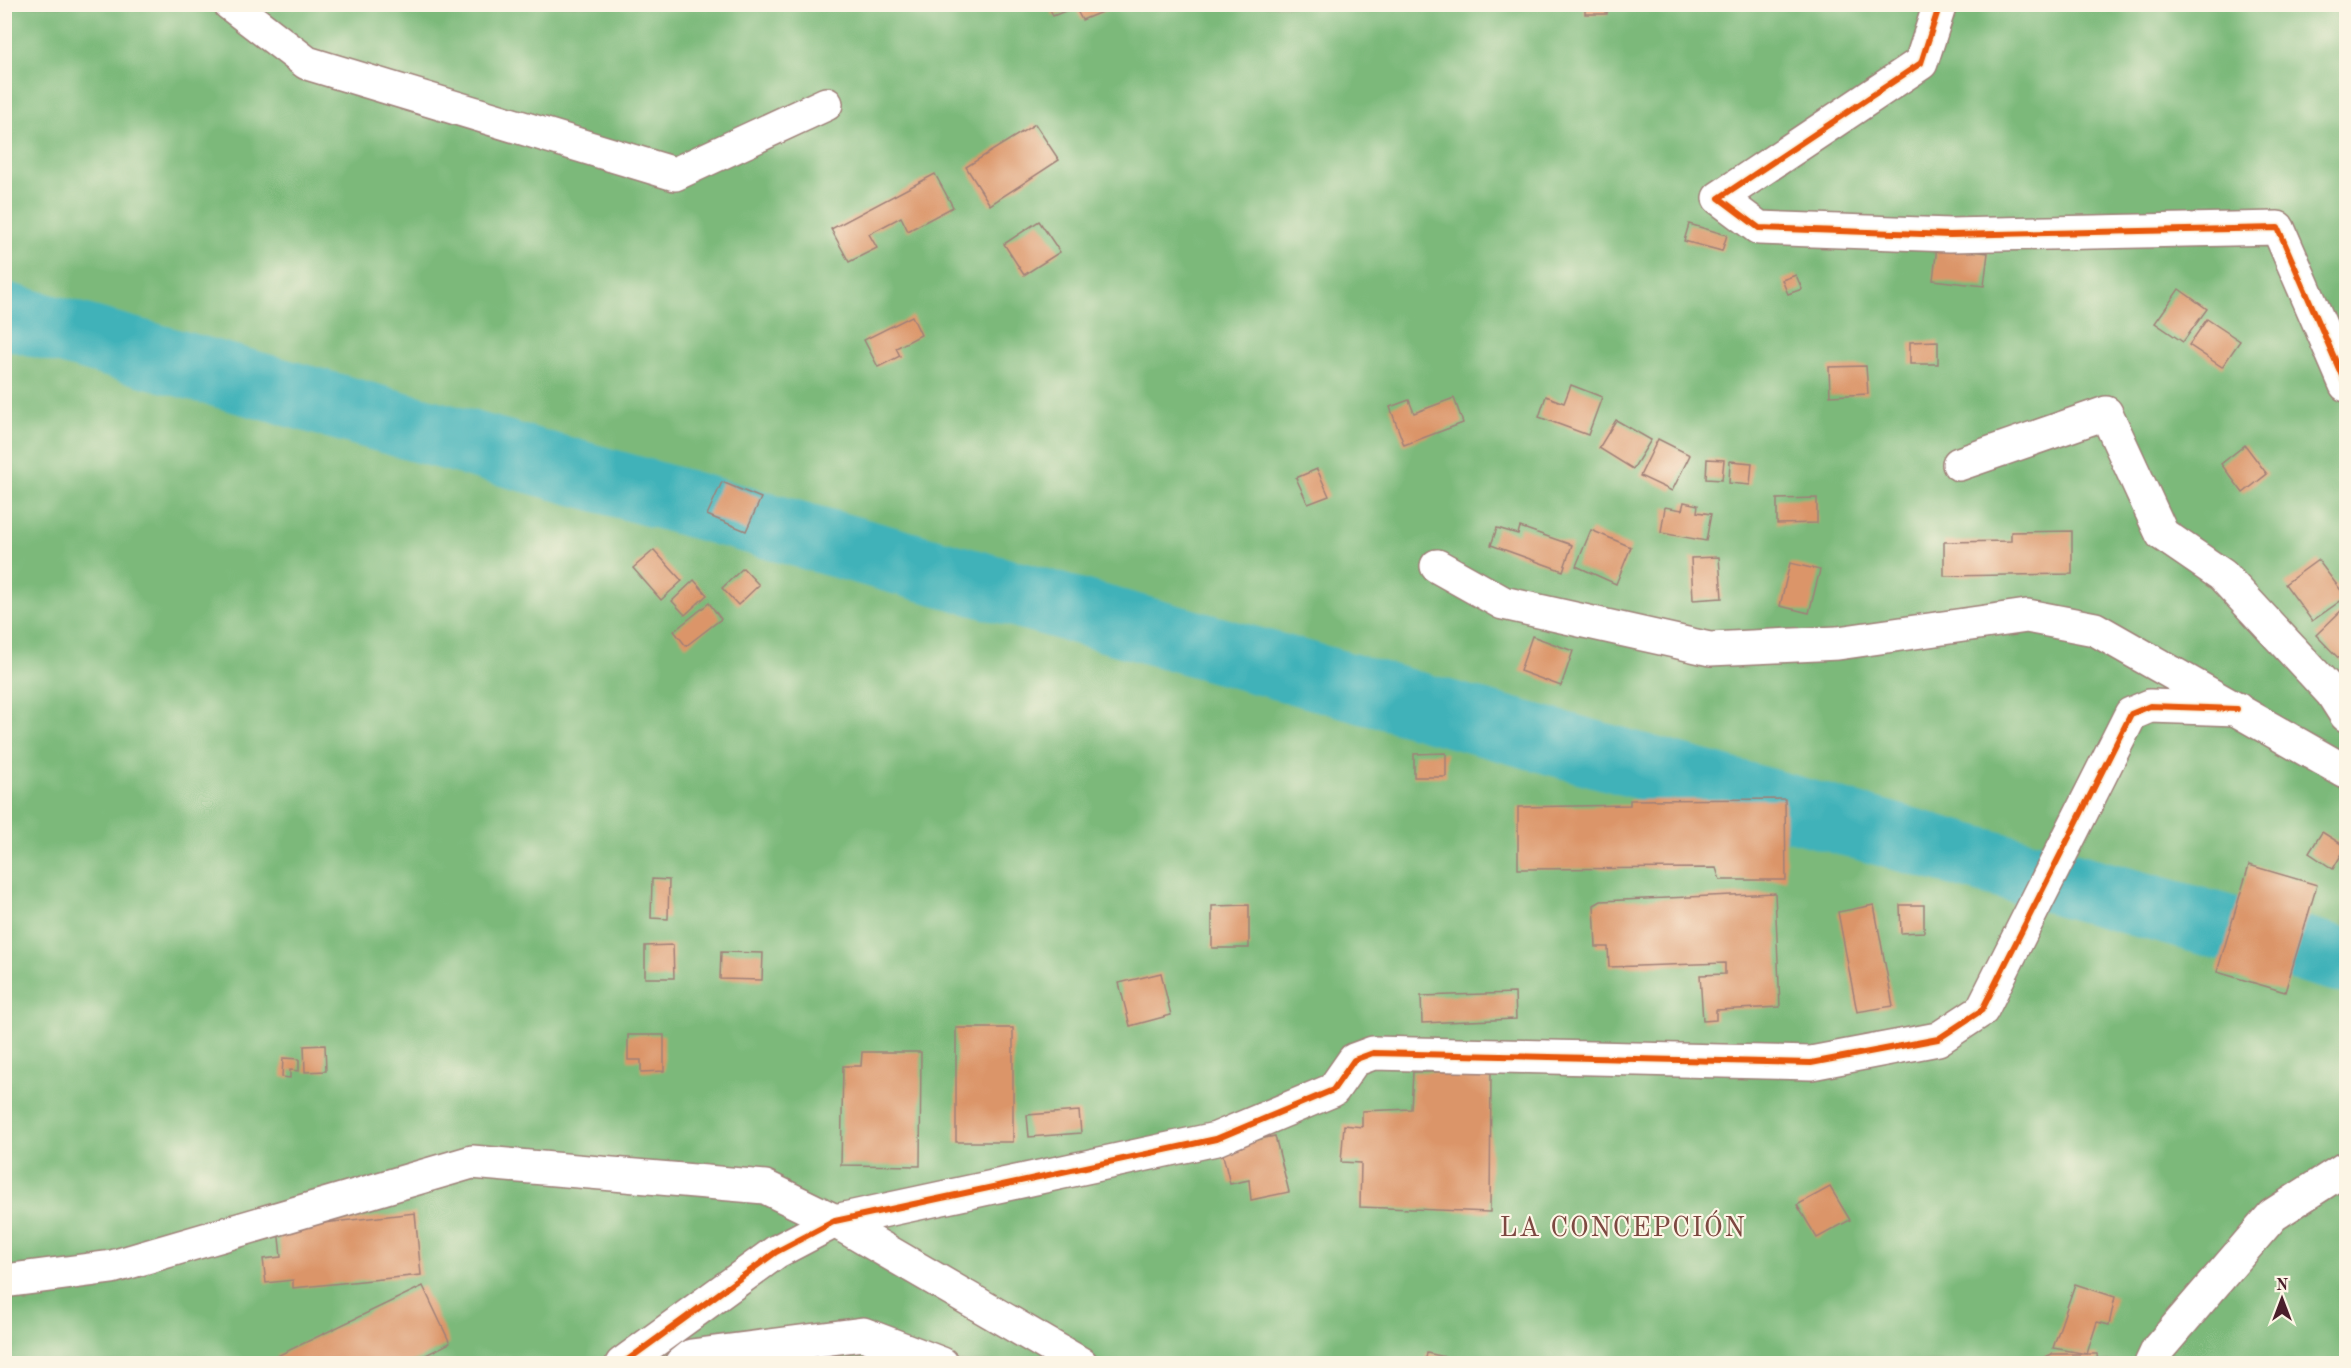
<svg xmlns="http://www.w3.org/2000/svg" width="2351" height="1368" viewBox="0 0 2351 1368" font-family="'Old Standard TT',serif">
<style>
.forest{fill:#7bb97a;stroke:#626c52;stroke-width:1.5}
.lines{fill:none;stroke-linecap:round;stroke-linejoin:round}
.river{stroke:#41b2b9;stroke-width:66}
.building{fill:#db9569}
.street-casing{stroke:#9f8078;stroke-width:36}
.street{stroke:#fff;stroke-width:33}
.cycleway-casing{stroke:#fcf5e5;stroke-width:10}
.cycleway{stroke:#e8590c;stroke-width:6}
.labels{text-anchor:middle;dominant-baseline:central;stroke-width:4.5;stroke-linejoin:round;paint-order:stroke}
.quarter-label{font-size:27px;letter-spacing:1.5px;fill:#7d4841;stroke:#fcf5e5}
</style>
<rect width="100%" height="100%" fill="#fcf5e5"/>
<filter id="ink" filterUnits="userSpaceOnUse"><feTurbulence type="fractalNoise" baseFrequency=".0167" numOctaves="2"/><feDisplacementMap in="SourceGraphic" scale="12" xChannelSelector="R" yChannelSelector="G"/><feConvolveMatrix kernelMatrix="1 2 1 2 8 2 1 2 1" color-interpolation-filters="sRGB"/></filter>
<filter id="wash" filterUnits="userSpaceOnUse"><feTurbulence type="fractalNoise" baseFrequency=".008" numOctaves="4" result="noise"/><feDisplacementMap in="SourceGraphic" scale="24" xChannelSelector="R" yChannelSelector="G"/><feGaussianBlur stdDeviation="1.35" result="paint"/><feColorMatrix in="noise" values="0 0 0 0 0 0 0 0 0 0 0 0 0 0 0 0 0 1.4 0 .05"/><feComposite in="paint" operator="in"/></filter>
<g filter="url(#wash)">
<rect width="100%" height="100%" fill="#f4e1c5"/>
<rect class="forest" x="5" y="5" width="2341" height="1358"/>
<g class="lines">
<path class="river" d="M4 315 2346 961"/>
</g>
<g id="blocks">
<g class="building">
<path d="M1048 4H1119V5L1082 20 1075 7 1053 16Z"/>
<path d="M1585 5H1608L1607 14H1585Z"/>
<path d="M1035 124 1059 160 990 205 966 167Z"/>
<path d="M935 174 953 207 908 231 901 217 869 234 877 248 849 262 831 229Z"/>
<path d="M1039 221 1060 252 1024 275 1004 244Z"/>
<path d="M1689 224 1727 235 1722 251 1684 241Z"/>
<path d="M1937 246 1988 253 1984 286 1933 280Z"/>
<path d="M1796 275 1802 289 1788 294 1782 280Z"/>
<path d="M2179 289 2207 309 2183 342 2155 323Z"/>
<path d="M912 316 921 335 896 348 900 356 878 367 864 340Z"/>
<path d="M2207 319 2240 341 2222 367 2189 345Z"/>
<path d="M1938 341V364H1910V342Z"/>
<path d="M1866 366 1868 394 1830 396 1829 367Z"/>
<path d="M1571 385 1602 397 1588 435 1539 417 1546 396 1564 403Z"/>
<path d="M1454 398 1463 423 1404 445 1390 407 1409 400 1414 413Z"/>
<path d="M1616 420 1651 440 1633 469 1599 448Z"/>
<path d="M1658 439 1690 455 1672 491 1640 476Z"/>
<path d="M2245 445 2267 474 2243 493 2221 464Z"/>
<path d="M1707 459 1724 460 1722 480 1706 479Z"/>
<path d="M1730 461 1752 463 1750 485 1729 483Z"/>
<path d="M1317 469 1329 496 1308 504 1296 478Z"/>
<path d="M722 482 761 498 746 531 707 515Z"/>
<path d="M1817 498V523L1777 524V499Z"/>
<path d="M1684 502 1698 505 1697 512 1711 514 1706 541 1661 533 1665 507 1682 510Z"/>
<path d="M1520 527 1572 545 1563 571 1491 545 1497 528 1518 534Z"/>
<path d="M1591 530 1631 547 1616 584 1576 566Z"/>
<path d="M2072 531V574L1944 576V542L2011 541V532Z"/>
<path d="M654 550 682 581 661 600 633 568Z"/>
<path d="M1719 557 1722 598 1693 600 1691 558Z"/>
<path d="M2318 560 2346 597 2312 621 2285 584Z"/>
<path d="M1790 563 1820 570 1809 613 1780 606Z"/>
<path d="M743 568 759 585 738 605 722 588Z"/>
<path d="M694 580 707 595 685 615 672 601Z"/>
<path d="M709 603 721 619 686 646 674 631Z"/>
<path d="M2346 606V666L2316 635Z"/>
<path d="M1532 636 1573 651 1561 686 1520 671Z"/>
<path d="M1446 753V777H1414V754Z"/>
<path d="M1785 799 1786 880H1720L1716 868 1518 869V807L1630 805V800Z"/>
<path d="M2322 832 2346 847 2333 869 2309 853Z"/>
<path d="M2249 865 2317 885 2285 992 2217 972Z"/>
<path d="M652 879 669 880 668 919 651 918Z"/>
<path d="M1775 893 1780 1007 1716 1010V1020L1703 1021 1700 975 1725 974V963L1609 967 1608 947H1596L1594 905 1601 901Z"/>
<path d="M1249 905V948H1212V906Z"/>
<path d="M1874 905 1893 1006 1857 1012 1838 912Z"/>
<path d="M1900 905H1924V932L1901 933Z"/>
<path d="M673 945 674 978H645V946Z"/>
<path d="M721 952 763 953 762 980 720 979Z"/>
<path d="M1161 973 1171 1015 1130 1026 1119 983Z"/>
<path d="M1515 993 1516 1019 1422 1023 1421 996Z"/>
<rect x="956" y="1028" width="57" height="114"/>
<path d="M628 1035H664V1071L641 1072V1060H628Z"/>
<path d="M325 1045 326 1071 305 1072 304 1046Z"/>
<path d="M862 1052H921L920 1166 841 1165 843 1066H861Z"/>
<path d="M283 1058 299 1059V1071L290 1070V1078L282 1077Z"/>
<path d="M1491 1071 1490 1212 1360 1207 1361 1163 1341 1162 1344 1125 1362 1127V1111L1411 1109 1413 1072Z"/>
<path d="M1079 1111 1081 1133 1029 1137 1027 1115Z"/>
<path d="M1275 1136 1289 1192 1251 1200 1249 1180 1230 1184 1221 1147Z"/>
<path d="M1830 1187 1850 1220 1817 1238 1797 1205Z"/>
<path d="M415 1213 421 1275 293 1288V1280L266 1283 263 1259 281 1257 278 1228Z"/>
<path d="M2075 1284 2115 1297 2109 1325 2097 1322 2087 1354 2053 1348Z"/>
<path d="M423 1286 450 1343 408 1364H281L277 1356Z"/>
<path d="M1427 1353 1473 1363V1364H1425Z"/>
<path d="M2052 1354H2097L2098 1364H2029Z"/>
</g>
</g>
</g>
<g filter="url(#ink)">
<use href="#blocks" fill-opacity="0" stroke="#9f8078" stroke-width="1.5"/>
<g class="lines">
<defs>
<g id="street">
<path d="M230 4 307 63 675 174 826 104"/>
<path d="M1940 4 1921 63 1719 198 1759 228 1950 235 2278 228 2346 385"/>
<path d="M1959 464 2106 413 2162 534 2222 575 2332 693 2346 715"/>
<path d="M1437 566 1503 603 1710 649 1838 643 2027 616 2095 629 2346 772"/>
<path d="M4 1281 112 1267 472 1162 765 1187 835 1221 1081 1364"/>
<path d="M622 1364 776 1252 835 1221 1216 1139 1333 1090 1354 1060 1373 1053 1811 1063 1938 1039 1982 1010 2131 714 2150 706 2237 709"/>
<path d="M681 1364 691 1356 863 1334 942 1364"/>
<path d="M2151 1364 2158 1349 2273 1215 2346 1168"/>
</g>
</defs>
<use href="#street" class="street-casing"/>
<use href="#street" class="street"/>
<defs>
<g id="cycleway">
<path d="M1940 4 1921 63 1719 198 1759 228 1950 235 2278 228 2346 385"/>
<path d="M622 1364 776 1252 835 1221 1216 1139 1333 1090 1354 1060 1373 1053 1811 1063 1938 1039 1982 1010 2131 714 2150 706 2237 709"/>
</g>
</defs>
<use href="#cycleway" class="cycleway-casing"/>
<use href="#cycleway" class="cycleway"/>
</g>
</g>
<g class="labels">
<g class="quarter-label">
<text x="1623" y="1228">LA CONCEPCIÓN</text>
</g>
</g>
<rect width="2351" height="1368" fill="none" stroke="#fcf5e5" stroke-width="24"/>
<g transform="translate(2282 1299)" stroke="#fcf5e5" stroke-width="4.5" paint-order="stroke">
<path d="M0-4.5L10 22L0 15L-10 22Z" fill="#4a1f2b"/>
<text y="-9" font-size="16" font-weight="bold" text-anchor="middle" fill="#4a1f2b">N</text>
</g>
</svg>
